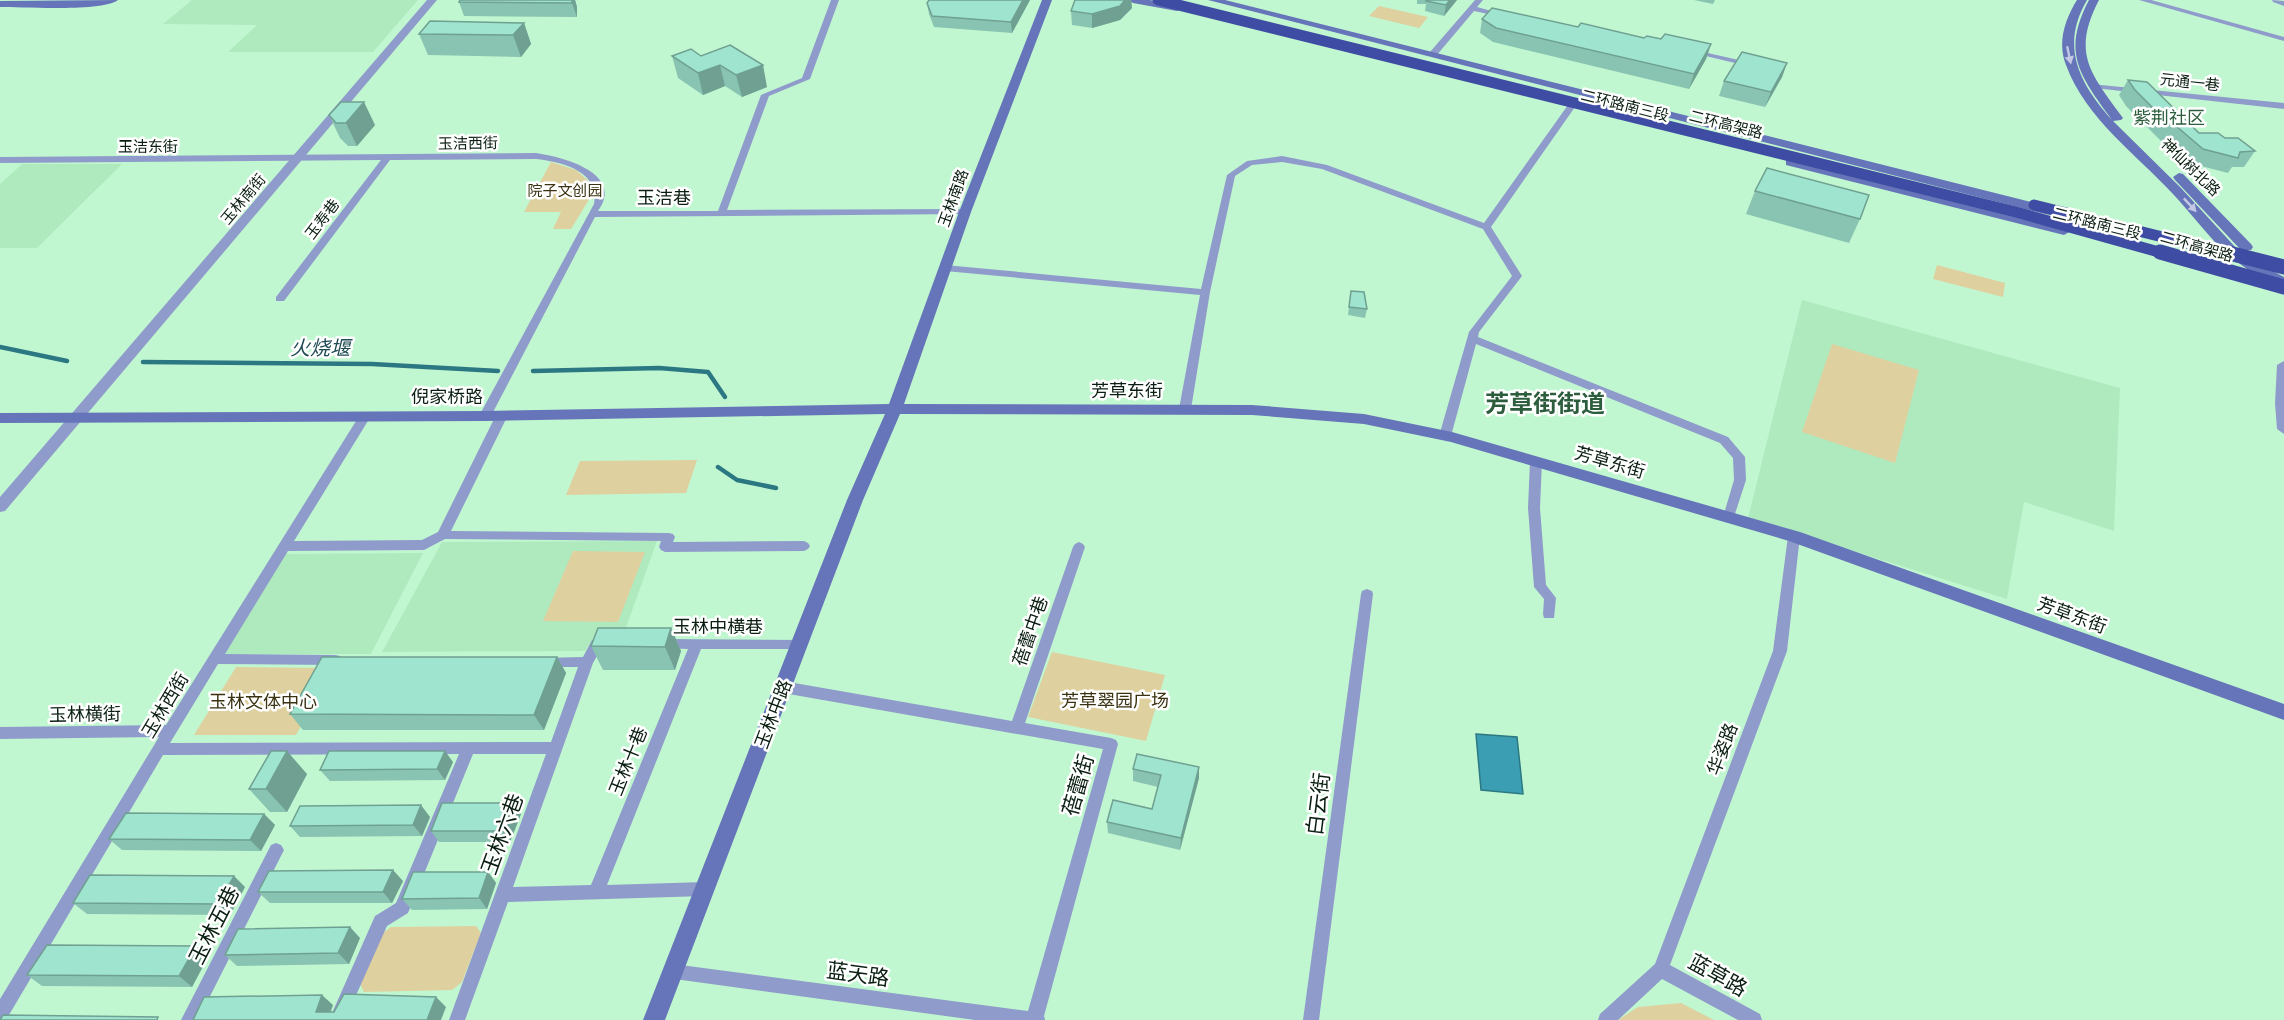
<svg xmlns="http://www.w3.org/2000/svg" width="2284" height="1020" viewBox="0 0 2284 1020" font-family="'Space Grotesk','Noto Sans SC',sans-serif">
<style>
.built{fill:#afeabf}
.green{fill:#dfd09f}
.water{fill:#3b9eb2;stroke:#2c7882;stroke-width:1.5}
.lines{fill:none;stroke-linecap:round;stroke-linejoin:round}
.stream{stroke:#2c7882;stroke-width:4.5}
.minor{fill:#8f9bca;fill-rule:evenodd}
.tertiary{fill:#8f9bca;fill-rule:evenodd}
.secondary{fill:#6675b9;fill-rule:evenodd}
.trunk-bridge-far1{stroke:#3f4ca4;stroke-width:11}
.trunk-bridge{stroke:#3f4ca4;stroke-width:15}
.wall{fill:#89c4b2}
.shaded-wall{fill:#6fa091}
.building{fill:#9fe4cf;stroke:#6fa091;stroke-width:1.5}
.oneway{fill:#c2c8e3}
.labels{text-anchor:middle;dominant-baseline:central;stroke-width:5;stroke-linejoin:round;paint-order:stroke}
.far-street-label{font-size:15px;fill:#0a1e11;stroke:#fff}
.far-park-label{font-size:15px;fill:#3b3212;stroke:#fff}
.far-quarter-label{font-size:18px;fill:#2c5d3c;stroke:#fff}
.street-label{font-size:18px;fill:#0a1e11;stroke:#fff}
.park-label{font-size:18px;fill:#3b3212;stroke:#fff}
.water-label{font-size:20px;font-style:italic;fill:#204b54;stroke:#fff}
.near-street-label{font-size:21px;fill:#0a1e11;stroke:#fff}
.district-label{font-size:24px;font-weight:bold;fill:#2c5d3c;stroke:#fff}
</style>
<rect width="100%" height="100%" fill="#c1f7d0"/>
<g class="built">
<path d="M192 0H418L373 52H228L257 25 163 24Z"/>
<path d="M22 164H122L37 248H0V184Z"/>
<path d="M1802 300 2120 388 2114 531 2024 502 2007 599 1748 518Z"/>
<path d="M657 541 623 636 594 637 585 651 382 652 442 542Z"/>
<path d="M423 553 371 654H224L285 554Z"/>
</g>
<g class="green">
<path d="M1379 6 1428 17 1419 28 1369 16Z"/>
<path d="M551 162 576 170 592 184 590 198 571 229H553L561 212H524Z"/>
<path d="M1937 265 2005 283 2003 297 1933 279Z"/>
<path d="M1832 344 1919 370 1895 463 1802 432Z"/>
<path d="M697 460 686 493 566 495 580 461Z"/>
<path d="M573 551 645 552 618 622 543 621Z"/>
<path d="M1052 652 1165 675 1146 741 1028 717Z"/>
<path d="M236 667 333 668 296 735H194Z"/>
<path d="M476 926 481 933 462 982 452 990 364 992 359 982 380 935 391 927Z"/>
<path d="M1681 1003 1714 1020H1618L1638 1007Z"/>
</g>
<path class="water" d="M1476 734 1517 737 1523 794 1481 790Z"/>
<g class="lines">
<g class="stream">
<path d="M0 347 67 361"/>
<path d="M143 362 372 364 498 371"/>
<path d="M533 371 659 368 708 372 725 397"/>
<path d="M718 467 737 480 776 488"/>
</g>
<g class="minor">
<path d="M831 0H839L810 79 769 96 727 210 965 209 970 212 968 214 595 217 491 416 485 420 479 416 594 204C600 171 562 162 536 159L390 160 284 301H276V297L381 160 0 163V157L536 153C563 157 625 173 598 211H718L761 95 802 78Z"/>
<path d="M1475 0H1483L1477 7 1506 15 1502 17 1474 11 1436 56H1430V52Z"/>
<path d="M2139 0H2151L2284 37V41Z"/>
<path d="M2272 0 2284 1V6L2273 2Z"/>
<path d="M1690 49 1752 63 1756 65 1752 67 1693 53H1690Z"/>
<path d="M2091 84 2284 103V109L2094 88H2091Z"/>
<path d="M1568 105 1575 107 1491 227 1522 276 1479 332 1478 337 1728 437 1745 457 1746 480 1733 520 1729 521 1723 517 1734 480 1733 458 1720 443 1476 344 1451 436 1449 439H1441L1439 436 1469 332 1512 276 1483 229 1322 169 1282 162 1252 165 1235 176 1210 292 1191 409 1185 413 1179 409 1200 295 945 271 940 268 945 265 1201 289 1227 175 1247 161 1282 156 1327 165 1484 223Z"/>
<path d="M502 411 508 415 451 531 669 533 673 534 675 537 673 542 804 541 808 543 810 546 808 549 804 551 665 552 661 550 659 547 661 541 445 539 424 550 288 551 225 654 335 655 340 656 342 660 340 664 335 665 218 664 170 743 551 742 578 667H545L540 666 538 662 540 658 583 657 592 640 597 639 609 640 611 644 609 648 601 649 593 663 513 887 591 885 688 649 658 648 656 644 658 640 663 639 805 640 807 644 805 648 800 649H701L607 885 705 882 710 884 713 889 710 894 705 896 508 902 465 1020H449L546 754H473L408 913 387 926 345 1020H329L375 916 396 903 459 754 163 755 6 1020H0V999L159 737 0 739V727L166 725 361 413H369L371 416 294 541 422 540 438 532 496 415Z"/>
<path d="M1536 457 1542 461 1540 508 1546 585 1556 598 1554 618H1544L1543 614 1544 599 1534 587 1528 508 1530 461Z"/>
<path d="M1794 532 1800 536 1787 651 1670 965 1760 1014 1762 1020H1738L1662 979 1618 1020H1598L1600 1014 1655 964 1773 651 1788 536Z"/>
<path d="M1079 542 1083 544 1085 547 1025 723 1111 738 1116 740 1118 744 1044 1016 1045 1020H975L667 978 665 972 667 966 673 964 1028 1011 1103 749 783 693 778 691 776 687 778 683 783 681 1012 721 1073 547 1075 544Z"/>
<path d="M1367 589 1372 591 1373 594 1319 1020H1303L1361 594 1362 591Z"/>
<path d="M276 843 281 845 284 850 198 1020H181L271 845Z"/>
</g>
<g class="tertiary">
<path d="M427 0H437L5 511 0 512V497Z"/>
<path d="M2284 361V434L2277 429 2275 403 2277 365Z"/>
</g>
<g class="secondary">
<path d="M118 0C102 12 23 7 0 7V1Z"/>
<path d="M1042 0H1052L971 212 904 404 1252 405 1364 414 1452 432 1800 532 2284 704V720L1789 541 1451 442 1364 424 1252 415 900 414 863 500 665 1020H643L847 500 885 414 485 421 0 423V413L485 411 889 404 959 212Z"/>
<path d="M1128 0H1150L1182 8 1177 11 1133 3Z"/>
<path d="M1208 0H1225L2055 208 2056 211 2050 215 2045 214Z"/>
<path d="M2077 0H2087C2060 46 2079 83 2112 120 2080 76 2061 53 2089 0H2099C2071 54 2091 74 2123 118L2121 120 2113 121 2181 188 2237 249 2256 262 2284 277V287C2268 283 2249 271 2236 261 2212 243 2194 216 2173 194 2136 154 2086 119 2066 65 2057 43 2065 19 2077 0Z"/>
<path d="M1790 158 2069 228 2071 231 2064 235 1786 165V159Z"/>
<path d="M2179 173 2183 174 2251 244 2253 247 2251 250H2241L2175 180 2173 177Z"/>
</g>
<g class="trunk-bridge-far1">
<path d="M1158 0 2016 212 2166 254"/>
<path d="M2034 205 2231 254"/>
</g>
<g class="trunk-bridge">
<path d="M2160 252 2284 287"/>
<path d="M2225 252 2284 267"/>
</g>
</g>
<g class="wall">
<path d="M460 0H575L577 7V17L464 16 459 2Z"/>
<path d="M929 0H1030L1012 33 934 27 929 14 927 3Z"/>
<path d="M1075 0H1131L1132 8 1120 20 1092 28 1072 25 1071 11Z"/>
<path d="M1417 0H1457L1444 16 1425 11 1426 4H1417Z"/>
<path d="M1694 0H1715L1713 4Z"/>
<path d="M1482 19 1578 27 1644 38 1711 44 1706 59 1689 89 1493 42 1480 33Z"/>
<path d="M524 23 531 44 521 57 428 55 419 34Z"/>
<path d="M672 56H701L767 87 742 97 725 86 703 95 678 78Z"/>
<path d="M1787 63 1782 77 1765 107 1719 96 1724 81Z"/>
<path d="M2128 80 2199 133 2225 138 2255 151 2244 167H2232L2228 173 2193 164 2166 141H2161L2126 106 2119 95Z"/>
<path d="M329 115 375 125 357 146H348L340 138Z"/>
<path d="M1755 191 1860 219 1849 243 1746 214Z"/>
<path d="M1351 291 1367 309 1365 318 1348 315Z"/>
<path d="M671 628 681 651 675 670H603L591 646Z"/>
<path d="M557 657 566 673 544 730H303L290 714Z"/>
<path d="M453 762 445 780 330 781 320 770Z"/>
<path d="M1199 767V778L1180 850 1108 833 1107 822 1152 809 1158 787 1133 781V769Z"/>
<path d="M307 774 287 812H270L249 789Z"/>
<path d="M513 803 521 814 510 842H439L431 831Z"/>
<path d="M264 814 275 825 261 851 122 850 109 839Z"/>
<path d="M430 817 422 836 300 837 290 826Z"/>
<path d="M488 872 496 883 487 909 412 910 402 899Z"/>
<path d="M403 881 392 903H270L258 892Z"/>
<path d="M245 887 230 915 87 914 73 903Z"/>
<path d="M360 938 349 964 237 966 225 955Z"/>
<path d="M208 957 192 987 42 986 27 975Z"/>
</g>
<g class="shaded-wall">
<path d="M572 0H575L577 7V17L572 3Z"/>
<path d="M1023 0H1030L1012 33 1011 22Z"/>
<path d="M1125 0H1131L1132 8 1120 20 1092 28V14Z"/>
<path d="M1450 0H1457L1444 16 1446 5Z"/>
<path d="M524 23 531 44 521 57 513 35Z"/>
<path d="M1711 44 1706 59 1689 89 1694 74Z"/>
<path d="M1787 63 1782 77 1765 107 1771 92Z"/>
<path d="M720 65 725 86 703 95 698 73Z"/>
<path d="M763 65 767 87 742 97 736 75Z"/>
<path d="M364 102 375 125 357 146 346 123Z"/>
<path d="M671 628 681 651 675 670 665 647Z"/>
<path d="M557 657 566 673 544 730 534 715Z"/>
<path d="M287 751 307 774 287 812 266 789Z"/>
<path d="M445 751 453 762 445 780 437 769Z"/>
<path d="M1199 767V778L1180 850 1181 838Z"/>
<path d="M513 803 521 814 510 842 502 831Z"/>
<path d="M421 805 430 817 422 836 413 825Z"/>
<path d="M264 814 275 825 261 851 250 840Z"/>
<path d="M393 870 403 881 392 903 383 892Z"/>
<path d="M488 872 496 883 487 909 479 898Z"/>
<path d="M234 876 245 887 230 915 218 904Z"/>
<path d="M350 927 360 938 349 964 338 953Z"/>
<path d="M196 946 208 957 192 987 179 976Z"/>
<path d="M322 995 333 1005 328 1020 316 1012Z"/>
<path d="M436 997 446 1007 441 1020H427Z"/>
</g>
<g class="building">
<path d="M460 0H572V3L459 2Z"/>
<path d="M929 0H1023L1011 22 932 16 927 3Z"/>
<path d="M1075 0H1125L1120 6 1092 14 1071 11Z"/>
<path d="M1427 0H1450L1446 5 1426 1Z"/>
<path d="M1492 8 1578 27 1581 23 1644 38 1647 36 1661 39 1665 34 1711 44 1694 74 1496 28 1482 19Z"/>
<path d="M430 21 524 23 513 35 419 34Z"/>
<path d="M730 45 763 65 736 75 720 65 698 73 672 56 691 49 701 56Z"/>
<path d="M1742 52 1787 63 1771 92 1724 81Z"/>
<path d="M2128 80 2147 82 2199 133H2218L2225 138H2238L2255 151 2240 152 2238 158 2203 149 2176 126H2171L2135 90Z"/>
<path d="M341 102H364L346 123H336L329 115Z"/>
<path d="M1767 168 1869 195 1860 219 1755 191Z"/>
<path d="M1351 291 1364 292 1367 309 1349 307Z"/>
<path d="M598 628H671L665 647 591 646Z"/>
<path d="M322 657H557L534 715 290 714Z"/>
<path d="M271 751H287L266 789H249Z"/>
<path d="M329 751H445L437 769 320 770Z"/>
<path d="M1137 754 1199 767 1181 838 1107 822 1113 800 1152 809 1161 775 1133 769Z"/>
<path d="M442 803H513L502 831H431Z"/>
<path d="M421 805 413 825 290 826 300 806Z"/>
<path d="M126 813 264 814 250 840 109 839Z"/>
<path d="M393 870 383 892H258L269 871Z"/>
<path d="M413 872H488L479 898 402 899Z"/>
<path d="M90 875 234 876 218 904 73 903Z"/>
<path d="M350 927 338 953 225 955 238 929Z"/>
<path d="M47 945 196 946 179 976 27 975Z"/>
<path d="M344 994 436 997 427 1020H193L204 997 322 995 316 1012H334Z"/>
<path d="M3 1015 158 1017 157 1020H0Z"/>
</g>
<defs><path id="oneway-solid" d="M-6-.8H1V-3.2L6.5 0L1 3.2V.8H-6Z" transform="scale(1.5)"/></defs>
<g class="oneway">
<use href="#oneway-solid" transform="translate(2069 55) rotate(78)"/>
<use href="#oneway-solid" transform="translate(2190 205) rotate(47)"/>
</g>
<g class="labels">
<g class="far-street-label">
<text transform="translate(2190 82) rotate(6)">元通一巷</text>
<text transform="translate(1625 105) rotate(14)">二环路南三段</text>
<text transform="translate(1726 124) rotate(14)">二环高架路</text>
<text transform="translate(468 143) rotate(-1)">玉洁西街</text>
<text x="148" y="146">玉洁东街</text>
<text transform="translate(2191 167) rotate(44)">神仙树北路</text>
<text transform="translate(953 198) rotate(-70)">玉林南路</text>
<text transform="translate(243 199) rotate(-50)">玉林南街</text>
<text transform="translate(322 219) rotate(-53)">玉寿巷</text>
<text transform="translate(2097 223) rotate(14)">二环路南三段</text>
<text transform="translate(2197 246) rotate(16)">二环高架路</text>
</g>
<g class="far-park-label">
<text x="565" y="190">院子文创园</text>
</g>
<g class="far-quarter-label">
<text x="2169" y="117">紫荆社区</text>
</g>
<g class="street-label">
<text x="664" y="197">玉洁巷</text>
<text x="1127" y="390">芳草东街</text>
<text x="447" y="396">倪家桥路</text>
<text transform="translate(1610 462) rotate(16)">芳草东街</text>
<text transform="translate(2072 615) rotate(20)">芳草东街</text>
<text x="718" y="626">玉林中横巷</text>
<text transform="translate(1030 631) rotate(-71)">蓓蕾中巷</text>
<text transform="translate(165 705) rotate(-59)">玉林西街</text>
<text transform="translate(85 714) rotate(-1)">玉林横街</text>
<text transform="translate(773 714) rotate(-69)">玉林中路</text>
<text transform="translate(1722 749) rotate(-69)">华姿路</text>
<text transform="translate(628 761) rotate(-68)">玉林十巷</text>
</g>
<g class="park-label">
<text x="1115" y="700">芳草翠园广场</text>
<text x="263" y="701">玉林文体中心</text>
</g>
<g class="water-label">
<text x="320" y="348">火烧堰</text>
</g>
<g class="near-street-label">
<text transform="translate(1078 785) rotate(-74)">蓓蕾街</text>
<text transform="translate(1318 804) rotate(-83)">白云街</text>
<text transform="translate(502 834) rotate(-70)">玉林六巷</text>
<text transform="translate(214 925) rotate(-63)">玉林五巷</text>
<text transform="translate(858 974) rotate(8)">蓝天路</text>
<text transform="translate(1718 975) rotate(29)">蓝草路</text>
</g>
<g class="district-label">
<text x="1545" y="403">芳草街街道</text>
</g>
</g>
</svg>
